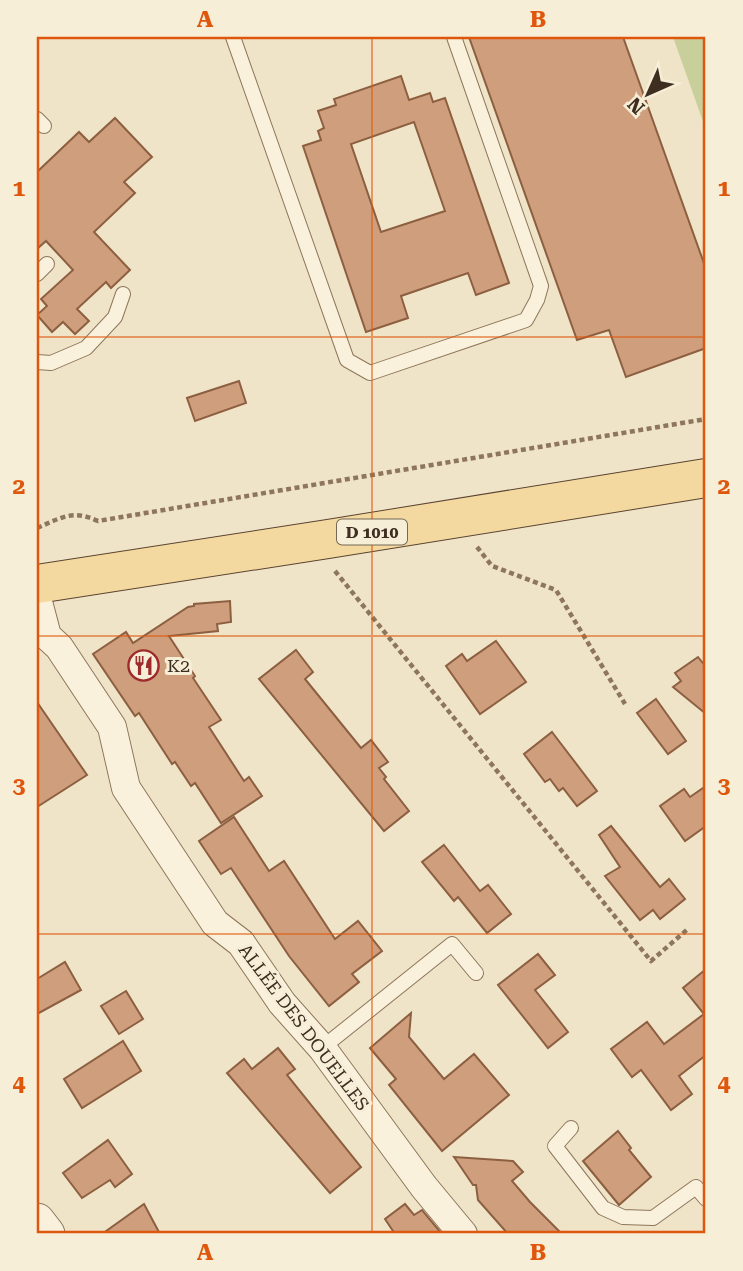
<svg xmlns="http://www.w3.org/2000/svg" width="743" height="1271" viewBox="0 0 743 1271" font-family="'Roboto Serif',serif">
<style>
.green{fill:#c9cf9b}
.building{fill:#cf9f7d;stroke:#8d5f41;stroke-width:2;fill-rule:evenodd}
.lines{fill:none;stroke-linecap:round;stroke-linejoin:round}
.service-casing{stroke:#8d765c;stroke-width:16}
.minor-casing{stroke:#8d765c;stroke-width:30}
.tertiary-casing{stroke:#8d765c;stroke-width:37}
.primary-casing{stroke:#5b4430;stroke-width:40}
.path{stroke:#8d765c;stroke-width:4.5;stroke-dasharray:5 3.5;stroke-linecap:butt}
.service{stroke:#faf1dc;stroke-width:14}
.minor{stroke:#faf1dc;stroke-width:28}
.tertiary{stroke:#faf1dc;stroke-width:35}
.primary{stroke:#f3d9a0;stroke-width:38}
.grid{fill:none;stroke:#df570d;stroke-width:2;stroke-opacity:0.55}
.labels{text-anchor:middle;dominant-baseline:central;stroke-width:6;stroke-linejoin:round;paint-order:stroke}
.shield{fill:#f7eed8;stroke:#756857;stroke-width:2}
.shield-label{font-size:16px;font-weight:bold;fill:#3d2e20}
.poi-label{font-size:18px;fill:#3d2e20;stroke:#f7eed8;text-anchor:start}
.street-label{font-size:18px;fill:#3d2e20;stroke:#f7eed8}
.neatline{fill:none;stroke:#df570d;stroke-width:2.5}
.grid-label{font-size:23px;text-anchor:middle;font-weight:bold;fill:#df570d}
</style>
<rect width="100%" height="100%" fill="#f0e4c8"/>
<path class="green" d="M673 37H706V130Z"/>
<g class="building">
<path d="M469 37H623L706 269V348L626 377 609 330 577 340Z"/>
<path d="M401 76 409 100 430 93 433 102 445 98 509 283 476 295 468 273 401 296 408 318 366 332 303 146 321 140 318 131 324 128 318 111 336 105 334 99ZM414 122 445 211 381 232 351 144Z"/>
<path d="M115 118 152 157 124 182 135 193 94 232 130 270 111 288 106 282 77 309 89 321 75 334 63 322 52 332 37 315 47 306 41 299 73 270 46 241 37 249V172L79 132 89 142Z"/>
<path d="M239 381 246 403 195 421 187 398Z"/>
<path d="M230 601 231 622 217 624 218 631 169 636 195 676 193 678 221 720 209 727 244 781 249 777 262 796 221 823 195 783 191 786 175 762 172 764 139 713 135 716 93 654 126 632 133 643 188 607 194 606V604Z"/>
<path d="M496 641 526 682 480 714 446 666 462 654 467 661Z"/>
<path d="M296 650 313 672 305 679 361 748 371 740 388 762 379 768 386 777 384 779 409 811 384 831 259 679Z"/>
<path d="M698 657 706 667V714L673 687 681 681 675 673Z"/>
<path d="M656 699 686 741 668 754 637 713Z"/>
<path d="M37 702 87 775 37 807Z"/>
<path d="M552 732 597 791 577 806 563 788 559 791 550 779 545 782 524 754Z"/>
<path d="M706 786V826L685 841 660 806 684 789 690 797Z"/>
<path d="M234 817 269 871 284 861 335 939 358 921 382 951 352 974 359 982 329 1006 289 956 231 868 221 874 199 841Z"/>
<path d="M611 826 660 887 669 879 685 899 660 919 653 910 640 920 605 876 620 867 599 835Z"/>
<path d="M444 845 480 891 488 885 511 914 487 933 458 897 454 901 422 862Z"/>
<path d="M538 954 555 975 535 990 568 1032 548 1048 498 985Z"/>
<path d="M65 962 81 990 37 1014V979Z"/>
<path d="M706 969V1055L679 1076 692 1094 671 1110 641 1070 632 1077 611 1049 647 1022 664 1044 704 1014 683 988Z"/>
<path d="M126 991 143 1019 119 1034 101 1006Z"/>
<path d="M411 1013 409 1037 444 1079 474 1054 509 1095 442 1151 389 1085 396 1079 370 1048Z"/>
<path d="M123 1041 141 1071 82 1108 64 1079Z"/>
<path d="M278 1048 295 1069 287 1075 361 1167 330 1193 227 1073 244 1059 252 1069Z"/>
<path d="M618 1131 631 1148 629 1150 651 1177 619 1205 583 1161Z"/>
<path d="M108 1140 132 1174 115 1187 110 1180 82 1198 63 1173Z"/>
<path d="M454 1157 513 1161 523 1172 512 1181 530 1202 562 1234H508L478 1200 476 1185H473Z"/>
<path d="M144 1204 160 1234H102Z"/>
<path d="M405 1204 414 1215 422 1210 442 1234H389L393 1231 385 1219Z"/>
</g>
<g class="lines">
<defs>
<g id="service">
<path d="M233 37 347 360 370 373 526 320 537 300 541 286 454 37"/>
<path d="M37 119 44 126"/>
<path d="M37 274 47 264"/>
<path d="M37 362 51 363 86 348 115 317 123 294"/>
<path d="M322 1048 452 944 476 973"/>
<path d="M571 1128 555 1146 603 1208 623 1217 653 1218 696 1187 706 1199"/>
</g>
<path id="minor" d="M37 598 47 636 59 647 112 727 126 788 215 923 241 943 282 1003 322 1048 424 1187 463 1234"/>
<path id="tertiary" d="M37 1221 47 1234"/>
<path id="primary" d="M37 584 328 539 706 478"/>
</defs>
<use href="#service" class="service-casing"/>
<use href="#minor" class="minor-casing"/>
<use href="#tertiary" class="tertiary-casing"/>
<use href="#primary" class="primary-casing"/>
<g class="path">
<path d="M37 528C61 518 72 509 98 521L706 419"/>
<path d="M477 547 492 566 556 590 625 704"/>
<path d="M335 571 651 961 689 928"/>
</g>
<use href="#service" class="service"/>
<use href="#minor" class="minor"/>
<use href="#tertiary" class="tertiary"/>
<use href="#primary" class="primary"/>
</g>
<path class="grid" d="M372 37V1234M37 337H706M37 636H706M37 934H706"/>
<defs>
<symbol id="restaurant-ring" viewBox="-11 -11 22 22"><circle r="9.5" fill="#f7eed8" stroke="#9e2a2b" stroke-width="1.5"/><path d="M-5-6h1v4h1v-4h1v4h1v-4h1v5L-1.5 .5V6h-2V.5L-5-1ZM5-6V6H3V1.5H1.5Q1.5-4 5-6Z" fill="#9e2a2b"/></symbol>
</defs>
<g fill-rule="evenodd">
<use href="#restaurant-ring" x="126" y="648" width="35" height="35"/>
</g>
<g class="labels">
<rect class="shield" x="337" y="519.5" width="70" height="25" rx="5"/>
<g class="shield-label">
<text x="372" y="532">D 1010</text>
</g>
<g class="poi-label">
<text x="167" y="665">K2</text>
</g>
<g class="street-label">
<text transform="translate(304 1027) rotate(53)">ALLÉE DES DOUELLES</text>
</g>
</g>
<rect width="743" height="1271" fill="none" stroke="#f7eed8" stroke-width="77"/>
<g transform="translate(648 94) rotate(225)" stroke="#f7eed8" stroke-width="5" paint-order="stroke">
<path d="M0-5L12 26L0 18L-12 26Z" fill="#3d2e20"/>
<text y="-10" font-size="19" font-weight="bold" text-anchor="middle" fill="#3d2e20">N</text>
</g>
<rect x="38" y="38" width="666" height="1194" class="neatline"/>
<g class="grid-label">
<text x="205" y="27">A</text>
<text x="538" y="27">B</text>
<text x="19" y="196">1</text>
<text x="724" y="196">1</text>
<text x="19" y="494">2</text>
<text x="724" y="494">2</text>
<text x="19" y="793">3</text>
<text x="724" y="793">3</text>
<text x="19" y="1091">4</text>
<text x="724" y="1091">4</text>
<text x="205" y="1260">A</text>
<text x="538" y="1260">B</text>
</g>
</svg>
